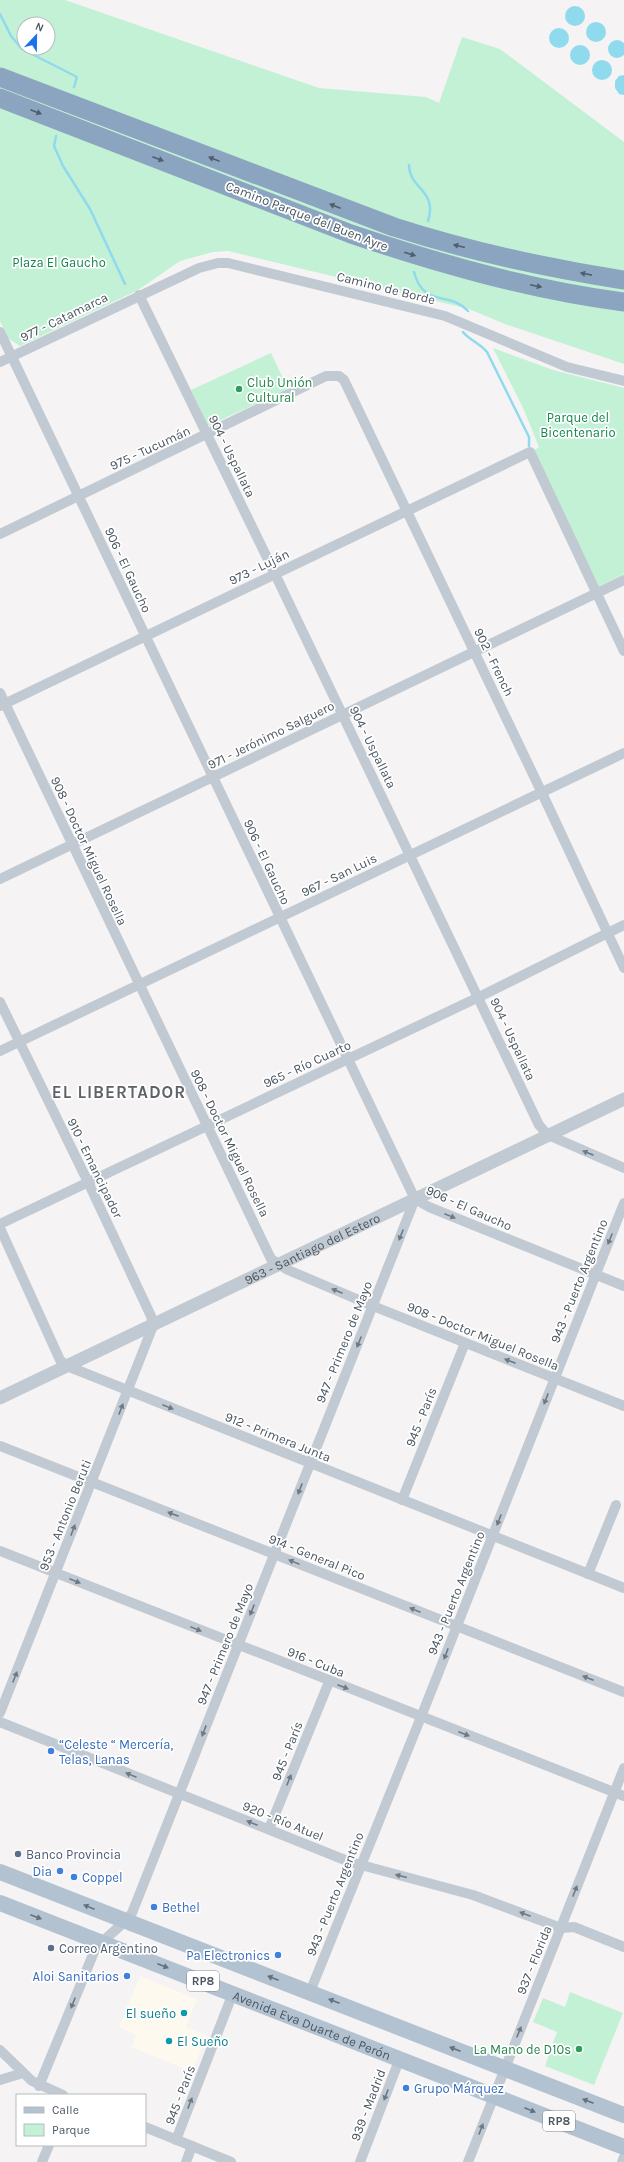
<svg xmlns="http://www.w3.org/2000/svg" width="624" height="2162" viewBox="0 0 624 2162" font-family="Karla,sans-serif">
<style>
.commercial{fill:#fdf9ef}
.green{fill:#c3f1d5;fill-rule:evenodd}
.water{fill:#90daee}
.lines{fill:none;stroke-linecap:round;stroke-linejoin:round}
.stream{stroke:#90daee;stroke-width:2.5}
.minor{stroke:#c1cad2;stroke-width:10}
.tertiary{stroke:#c1cad2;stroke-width:13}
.primary{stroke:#b3c2d1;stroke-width:16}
.motorway{stroke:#8ba5c1;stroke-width:19}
.oneway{fill:#505e6b}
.oneway2{fill:#6e7983}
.oneway3{fill:#64717d}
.leisure-dot{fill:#2e9e5b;stroke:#fff;stroke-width:1.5}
.shop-dot{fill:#3f7fe0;stroke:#fff;stroke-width:1.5}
.service-dot{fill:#5c6f8a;stroke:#fff;stroke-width:1.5}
.culture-dot{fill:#0f9aa8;stroke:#fff;stroke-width:1.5}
.labels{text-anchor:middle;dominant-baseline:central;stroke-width:3.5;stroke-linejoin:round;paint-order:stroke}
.shield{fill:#fff;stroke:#808990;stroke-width:1}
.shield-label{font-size:12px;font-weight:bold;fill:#4a5661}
.street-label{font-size:13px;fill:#4a5661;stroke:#fff}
.park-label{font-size:13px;fill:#17864f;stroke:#fff}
.leisure-label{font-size:13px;fill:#27864d;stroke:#fff;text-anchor:start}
.shop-label{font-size:13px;fill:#366cbe;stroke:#fff;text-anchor:start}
.service-label{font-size:13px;fill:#4e5e75;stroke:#fff;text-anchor:start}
.culture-label{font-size:13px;fill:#0d838f;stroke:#fff;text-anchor:end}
.district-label{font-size:17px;font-weight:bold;letter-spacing:1px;fill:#5f6368;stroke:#fff}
</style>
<rect width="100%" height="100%" fill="#f5f3f3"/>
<path class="commercial" d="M140 1976 197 1999 186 2027 207 2035 192 2072 131 2047 136 2035 119 2027Z"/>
<g class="green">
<path d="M0 0H65L319 88 426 97 439 103 462 37 500 49 624 142V364L505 324 469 309 228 251 213 252 180 261 138 290 20 346 8 338 0 321ZM24 24H48V48H24Z"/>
<path d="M493 348 553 370 624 388V574L599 586 533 451 539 447 524 410Z"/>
<path d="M271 353 288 389 208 426 191 390Z"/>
<path d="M570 1992 623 2013 594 2085 545 2066 557 2032 533 2022 543 1998 565 2007Z"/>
</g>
<g class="water">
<circle cx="575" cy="16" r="10"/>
<circle cx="596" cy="32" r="10"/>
<circle cx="559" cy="38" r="10"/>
<circle cx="617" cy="49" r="9"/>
<circle cx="580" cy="55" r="10"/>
<circle cx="602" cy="70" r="10"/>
<path d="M624 75V95L619 94 615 88V81L619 76Z"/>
</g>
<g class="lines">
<g class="stream">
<path d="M0 14 11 36 22 49 77 77 74 87"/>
<path d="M56 136 54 146 63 166 90 209 125 284"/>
<path d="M409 165C409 189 438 190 428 221"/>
<path d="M414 272C424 309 449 290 468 311"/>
<path d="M463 332C469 340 480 343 487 352L529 437V446"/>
</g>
<g class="minor">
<path d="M139 295 275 574 539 1125 548 1135 624 1168"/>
<path d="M0 332 415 1199 429 1207 624 1286"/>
<path d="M0 362 199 268 218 263H228L445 316 567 367 624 381"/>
<path d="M0 534 326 376H339L344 380 542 793 624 968"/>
<path d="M0 693 271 1259 288 1270 373 1306 624 1406"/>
<path d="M0 706 530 452 624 651"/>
<path d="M0 879 624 580"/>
<path d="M0 1002 88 1182 151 1316 153 1326 0 1713"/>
<path d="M0 1051 624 753"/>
<path d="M0 1224 479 997 624 925"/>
<path d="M0 1228 60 1360 67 1366 624 1588"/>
<path d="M0 1446 624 1692"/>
<path d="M402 1500 465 1343"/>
<path d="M0 1551 624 1796"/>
<path d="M588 1574 616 1505"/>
<path d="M0 1722 350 1862 473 1895 561 1928 574 1927 624 1947"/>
<path d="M269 1829 329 1682"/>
<path d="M310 1992 421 1717 624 1203"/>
<path d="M0 2050 32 2081 63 2095"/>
<path d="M0 2080 23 2073"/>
<path d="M39 2086 94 1952C105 1936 121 1928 132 1913L415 1199"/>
<path d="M145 2127 231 2162"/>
<path d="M176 2140 233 1993"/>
<path d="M42 2162 49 2145"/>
<path d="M186 2162 192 2146"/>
<path d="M360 2162 400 2058"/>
<path d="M468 2162 624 1768"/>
<path d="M622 2162 624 2157"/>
</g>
<path class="tertiary" id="s1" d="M0 1398 624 1099"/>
<g class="primary">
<path d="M0 1872 624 2115"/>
<path id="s2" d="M0 1903 624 2147"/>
</g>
<g class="motorway">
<path d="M0 77 394 227C469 251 546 268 624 280"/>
<path d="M0 98 351 234C440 264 531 290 624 302"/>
</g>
</g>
<defs><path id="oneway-solid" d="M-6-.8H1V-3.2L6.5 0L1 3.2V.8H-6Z"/></defs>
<g class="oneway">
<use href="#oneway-solid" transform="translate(36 112) rotate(21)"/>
<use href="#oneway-solid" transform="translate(158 159) rotate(21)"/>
<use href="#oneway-solid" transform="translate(214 159) rotate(-159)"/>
<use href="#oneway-solid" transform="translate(335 206) rotate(-159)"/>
<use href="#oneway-solid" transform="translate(459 246) rotate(-166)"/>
<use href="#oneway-solid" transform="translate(410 254) rotate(17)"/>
<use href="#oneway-solid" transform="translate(586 274) rotate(-169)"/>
<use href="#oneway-solid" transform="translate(536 286) rotate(12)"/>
</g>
<g class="oneway2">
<use href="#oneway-solid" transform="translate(588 1153) rotate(-157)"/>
<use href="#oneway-solid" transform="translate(450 1216) rotate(22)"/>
<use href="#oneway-solid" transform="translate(401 1235) rotate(112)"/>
<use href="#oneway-solid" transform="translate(610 1239) rotate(112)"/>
<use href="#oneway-solid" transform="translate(337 1291) rotate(-157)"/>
<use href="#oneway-solid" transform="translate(359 1342) rotate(112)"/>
<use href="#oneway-solid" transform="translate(510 1361) rotate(-159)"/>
<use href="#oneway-solid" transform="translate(546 1399) rotate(111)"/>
<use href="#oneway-solid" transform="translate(168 1407) rotate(22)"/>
<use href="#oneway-solid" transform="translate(121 1409) rotate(-69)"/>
<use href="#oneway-solid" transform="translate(300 1489) rotate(111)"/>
<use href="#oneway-solid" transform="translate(173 1514) rotate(-159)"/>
<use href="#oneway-solid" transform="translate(499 1520) rotate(111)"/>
<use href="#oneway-solid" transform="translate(73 1530) rotate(-69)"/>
<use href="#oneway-solid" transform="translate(294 1562) rotate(-158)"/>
<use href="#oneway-solid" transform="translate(75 1581) rotate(22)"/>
<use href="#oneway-solid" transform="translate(252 1610) rotate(112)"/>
<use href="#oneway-solid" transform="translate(415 1610) rotate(-158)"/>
<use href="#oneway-solid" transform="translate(196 1629) rotate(22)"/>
<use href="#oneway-solid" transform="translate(446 1654) rotate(111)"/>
<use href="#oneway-solid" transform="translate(15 1677) rotate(-68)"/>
<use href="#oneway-solid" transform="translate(588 1678) rotate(-159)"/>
<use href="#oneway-solid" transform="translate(343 1687) rotate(21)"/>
<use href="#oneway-solid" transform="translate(204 1731) rotate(111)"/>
<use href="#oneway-solid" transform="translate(464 1734) rotate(21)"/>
<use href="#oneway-solid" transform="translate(131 1775) rotate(-158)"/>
<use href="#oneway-solid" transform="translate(289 1780) rotate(-68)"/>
<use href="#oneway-solid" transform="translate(252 1823) rotate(-158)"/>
<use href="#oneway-solid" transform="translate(401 1876) rotate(-166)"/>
<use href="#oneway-solid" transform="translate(575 1891) rotate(-69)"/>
<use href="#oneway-solid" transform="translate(525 1914) rotate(-159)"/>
<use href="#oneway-solid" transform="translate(73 2003) rotate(112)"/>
<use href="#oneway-solid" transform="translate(519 2032) rotate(-68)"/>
<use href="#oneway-solid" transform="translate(386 2095) rotate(111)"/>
<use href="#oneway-solid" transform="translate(190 2103) rotate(-69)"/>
<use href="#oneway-solid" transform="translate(481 2129) rotate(-69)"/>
</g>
<g class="oneway3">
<use href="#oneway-solid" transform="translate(89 1907) rotate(-158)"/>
<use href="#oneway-solid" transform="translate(36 1917) rotate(21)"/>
<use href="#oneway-solid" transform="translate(163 1966) rotate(21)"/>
<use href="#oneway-solid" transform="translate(273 1978) rotate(-159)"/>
<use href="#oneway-solid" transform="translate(334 2001) rotate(-159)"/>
<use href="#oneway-solid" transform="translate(455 2049) rotate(-159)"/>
<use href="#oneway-solid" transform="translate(588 2101) rotate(-159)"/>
<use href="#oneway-solid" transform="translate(530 2110) rotate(22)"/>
</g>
<g class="leisure-dot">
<circle cx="239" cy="389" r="4"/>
<circle cx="579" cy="2049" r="4"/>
</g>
<g class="shop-dot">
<circle cx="51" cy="1751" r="4"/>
<circle cx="60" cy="1871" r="4"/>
<circle cx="74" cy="1877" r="4"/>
<circle cx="154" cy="1907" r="4"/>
<circle cx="278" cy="1955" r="4"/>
<circle cx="127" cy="1976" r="4"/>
<circle cx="406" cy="2088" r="4"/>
</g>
<g class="service-dot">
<circle cx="18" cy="1854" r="4"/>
<circle cx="51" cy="1948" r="4"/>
</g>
<g class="culture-dot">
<circle cx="184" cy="2013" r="4"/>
<circle cx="169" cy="2041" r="4"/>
</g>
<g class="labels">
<g class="shield">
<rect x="187" y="1971" width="32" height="20" rx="3"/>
<rect x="543" y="2111" width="32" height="20" rx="3"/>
</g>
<g class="shield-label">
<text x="203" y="1981">RP8</text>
<text x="559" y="2121">RP8</text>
</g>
<g class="street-label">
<text transform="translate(307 216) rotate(21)">Camino Parque del Buen Ayre</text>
<text transform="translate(386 288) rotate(14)">Camino de Borde</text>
<text transform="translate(64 317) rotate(-26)">977 - Catamarca</text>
<text transform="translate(150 448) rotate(-25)">975 - Tucumán</text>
<text transform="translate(232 456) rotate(64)">904 - Uspallata</text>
<text transform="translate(259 567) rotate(-26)">973 - Luján</text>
<text transform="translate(128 570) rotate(65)">906 - El Gaucho</text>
<text transform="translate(494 662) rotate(64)">902 - French</text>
<text transform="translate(271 735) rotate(-26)">971 - Jerónimo Salguero</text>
<text transform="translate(373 747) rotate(64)">904 - Uspallata</text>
<text transform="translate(89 851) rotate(65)">908 - Doctor Miguel Rosella</text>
<text transform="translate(267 862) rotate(65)">906 - El Gaucho</text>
<text transform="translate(339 875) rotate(-26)">967 - San Luis</text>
<text transform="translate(513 1039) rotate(65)">904 - Uspallata</text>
<text transform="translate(307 1064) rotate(-25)">965 - Río Cuarto</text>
<text transform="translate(230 1143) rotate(64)">908 - Doctor Miguel Rosella</text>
<text transform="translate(95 1168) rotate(64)">910 - Emancipador</text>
<text transform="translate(469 1208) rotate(24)">906 - El Gaucho</text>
<text stroke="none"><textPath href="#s1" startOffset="346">963 - Santiago del Estero</textPath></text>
<text transform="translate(579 1281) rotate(-68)">943 - Puerto Argentino</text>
<text transform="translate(483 1336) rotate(22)">908 - Doctor Miguel Rosella</text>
<text transform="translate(344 1342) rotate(-68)">947 - Primero de Mayo</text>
<text transform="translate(421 1417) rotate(-68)">945 - París</text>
<text transform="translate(278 1437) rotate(22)">912 - Primera Junta</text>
<text transform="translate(65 1515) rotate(-68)">953 - Antonio Beruti</text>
<text transform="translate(317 1557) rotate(22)">914 - General Pico</text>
<text transform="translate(456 1593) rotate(-68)">943 - Puerto Argentino</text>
<text transform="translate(225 1644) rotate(-68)">947 - Primero de Mayo</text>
<text transform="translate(316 1662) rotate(22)">916 - Cuba</text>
<text transform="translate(287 1751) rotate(-68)">945 - París</text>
<text transform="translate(283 1821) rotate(22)">920 - Río Atuel</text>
<text transform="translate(335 1894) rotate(-68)">943 - Puerto Argentino</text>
<text transform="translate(534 1960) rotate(-68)">937 - Florida</text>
<text stroke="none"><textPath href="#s2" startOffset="335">Avenida Eva Duarte de Perón</textPath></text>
<text transform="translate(180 2095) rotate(-69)">945 - París</text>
<text transform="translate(368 2105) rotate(-69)">939 - Madrid</text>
</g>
<g class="park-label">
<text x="59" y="262">Plaza El Gaucho</text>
<text x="578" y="417">Parque del<tspan x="578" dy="15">Bicentenario</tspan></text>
</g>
<g class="leisure-label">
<text x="247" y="382">Club Unión<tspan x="247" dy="15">Cultural</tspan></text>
<text x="571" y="2049" text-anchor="end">La Mano de D10s</text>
</g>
<g class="shop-label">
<text x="59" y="1744">“Celeste “ Mercería,<tspan x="59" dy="15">Telas, Lanas</tspan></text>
<text x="52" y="1871" text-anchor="end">Dia</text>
<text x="82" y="1877">Coppel</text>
<text x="162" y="1907">Bethel</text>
<text x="270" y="1955" text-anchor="end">Pa Electronics</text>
<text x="119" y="1976" text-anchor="end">Aloi Sanitarios</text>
<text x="414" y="2088">Grupo Márquez</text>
</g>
<g class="service-label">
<text x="26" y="1854">Banco Provincia</text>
<text x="59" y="1948">Correo Argentino</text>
</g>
<g class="culture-label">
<text x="176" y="2013">El sueño</text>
<text x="177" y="2041" text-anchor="start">El Sueño</text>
</g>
<g class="district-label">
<text x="119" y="1092">EL LIBERTADOR</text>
</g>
</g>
<rect x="16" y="2094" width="130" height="52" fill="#ffffff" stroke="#b7bbc0"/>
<rect x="24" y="2107" width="20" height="6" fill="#b3c2d1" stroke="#b7bbc0"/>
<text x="52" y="2114" font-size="12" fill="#4a5661">Calle</text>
<rect x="24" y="2124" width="20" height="12" fill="#c3f1d5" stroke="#b7bbc0"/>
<text x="52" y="2134" font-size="12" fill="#4a5661">Parque</text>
<g transform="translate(36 36) rotate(22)"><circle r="19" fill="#ffffff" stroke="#b7bbc0"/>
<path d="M0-3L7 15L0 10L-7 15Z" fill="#1a73e8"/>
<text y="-6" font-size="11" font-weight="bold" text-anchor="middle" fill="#4a5661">N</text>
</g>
</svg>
